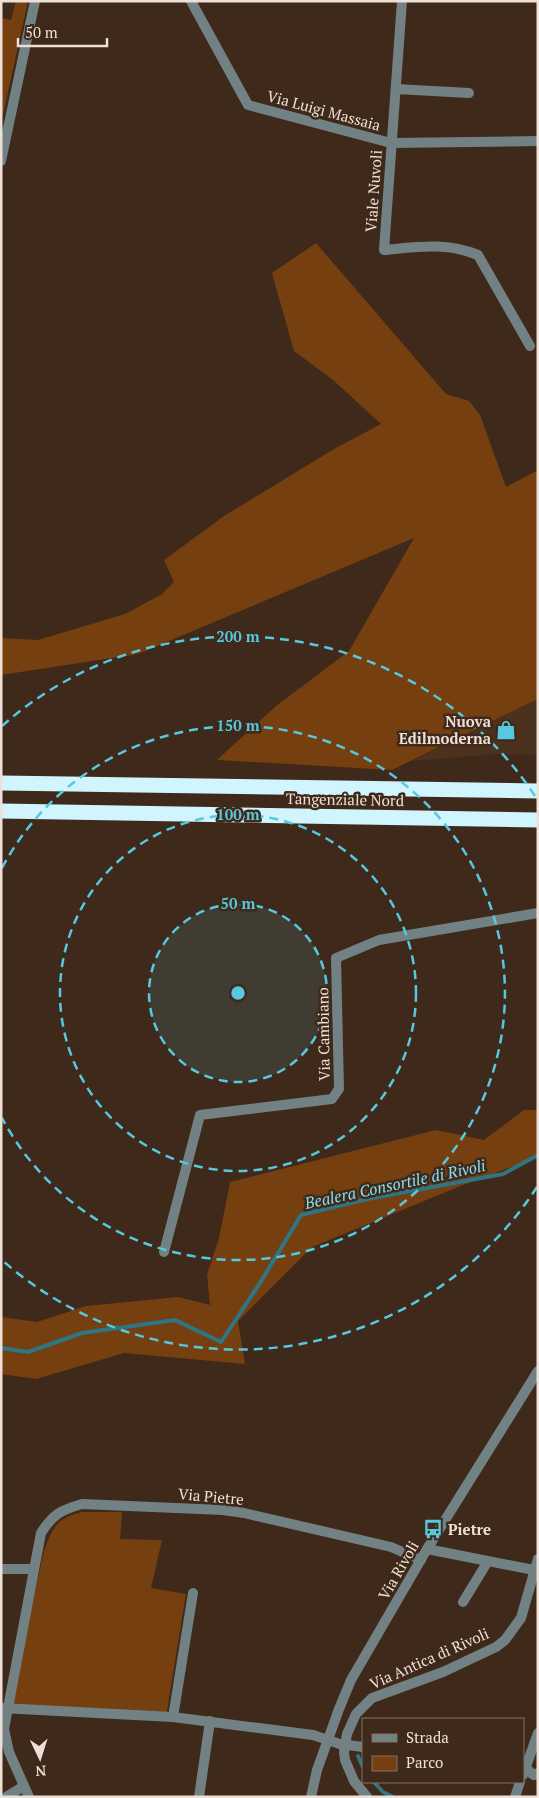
<svg xmlns="http://www.w3.org/2000/svg" width="539" height="1798" viewBox="0 0 539 1798" font-family="'PT Serif',serif">
<style>
.built{fill:#4b311e}
.green{fill:#763f10}
.lines{fill:none;stroke-linecap:round;stroke-linejoin:round}
.stream{stroke:#2e7684;stroke-width:4}
.minor{stroke:#728184;stroke-width:10}
.tertiary{stroke:#728184;stroke-width:10}
.motorway{stroke:#d0f5fe;stroke-width:15}
.minor-bridge{stroke:#728184;stroke-width:10}
.ring{fill:none;stroke:#56c9e0;stroke-width:2.5;stroke-dasharray:9 6}
.labels{text-anchor:middle;dominant-baseline:central;stroke-width:5;stroke-linejoin:round;paint-order:stroke}
.street-label{font-size:15px;fill:#eee0d7;stroke:#3e291a}
.poi-label{font-size:15px;font-weight:bold;fill:#eee0d7;stroke:#3e291a;text-anchor:end}
.water-label{font-size:16px;font-style:italic;fill:#84e0f4;stroke:#3e291a}
.centre{fill:#56c9e0;stroke:#3e291a;stroke-width:2.5}
.ring-label{font-size:15px;text-anchor:middle;font-weight:bold;fill:#56c9e0;stroke:#3e291a;stroke-width:5;stroke-linejoin:round;paint-order:stroke}
</style>
<rect width="100%" height="100%" fill="#3e291a"/>
<path class="built" d="M538 699V755L498 754 412 761Z"/>
<g class="green">
<path d="M16 1H28L1 124V18L11 20Z"/>
<path d="M316 243 446 394 469 401 480 415 506 487 538 470V699L392 770 217 760 276 706 349 651 414 538 138 654 1 675V638L38 640 125 614 162 594 174 582 164 560 224 516 334 449 381 424 333 380 294 351 272 273Z"/>
<path d="M524 1110H538V1157L463 1185 312 1247 238 1321 245 1364 124 1353 36 1379 1 1374V1317L37 1322 86 1306 178 1297 210 1305 207 1275 219 1238 230 1182 436 1130 484 1140Z"/>
<path d="M81 1512H122L120 1539 162 1540 151 1588 186 1594 166 1717 9 1710 44 1551C53 1527 56 1519 81 1512Z"/>
</g>
<g class="lines">
<g class="stream">
<path d="M1 1348 28 1352 82 1333 175 1320 221 1342 260 1283 301 1215 367 1199 503 1174 538 1155"/>
<path d="M358 1756 363 1767"/>
<path d="M374 1782 383 1792 393 1797"/>
</g>
<g class="minor">
<path d="M191 1 248 105 391 143 538 141"/>
<path d="M402 1 384 250C417 247 446 242 478 255L530 346"/>
<path d="M396 89 469 93"/>
<path d="M1 161 35 1"/>
<path d="M164 1252 200 1115 332 1099 339 1089 336 958 379 940 538 913"/>
<path d="M427 1549 534 1570"/>
<path d="M1 1569H33"/>
<path d="M463 1602 488 1561"/>
<path d="M1 1708 173 1717 313 1735"/>
<path d="M173 1717 193 1593"/>
<path d="M339 1744 363 1747"/>
<path d="M523 1764 531 1773 534 1775 538 1773"/>
<path d="M523 1775 538 1733"/>
<path d="M6 1797 24 1786"/>
<path d="M29 1797 9 1752 4 1729 41 1533C53 1514 61 1510 82 1504L223 1510 244 1513 391 1547 421 1560"/>
<path d="M199 1797 210 1721"/>
<path d="M367 1797 354 1781 345 1760 344 1752 347 1734 356 1714 372 1698 443 1672 496 1647 505 1640 521 1618 538 1559"/>
<path d="M515 1797 520 1782"/>
</g>
<path class="tertiary" d="M311 1797 317 1770 339 1709 351 1680 427 1549 538 1371"/>
<g class="motorway">
<path d="M1 783 538 791"/>
<path d="M1 811 538 820"/>
</g>
<path class="minor-bridge" d="M313 1735 337 1743"/>
</g>
<circle cx="238" cy="993" r="89" fill="#56c9e0" fill-opacity=".12"/>
<g class="ring">
<circle cx="238" cy="993" r="89"/>
<circle cx="238" cy="993" r="178"/>
<path d="M2 868A267 267 0 1 1 2 1118"/>
<path d="M537 1187A356 356 0 0 1 2 1260M2 726A356 356 0 0 1 537 799"/>
</g>
<defs>
<symbol id="shop-bare" viewBox="-9 -9 18 18"><path d="M-5-2.5h2.3a2.7 3.5 0 0 1 5.4 0H5L5.5 6h-11ZM-1.5-2.5h3a1.5 2.3 0 0 0-3 0Z" fill="#56c9e0" stroke="#3e291a" stroke-width="2.5" paint-order="stroke"/></symbol>
<symbol id="bus-bare" viewBox="-9 -9 18 18"><path d="M-5-6H5V4H4V6H2V4H-2V6H-4V4H-5ZM-3.5-4V0h7V-4ZM-3.5 1.2v1.5H-2V1.2ZM2 1.2v1.5H3.5V1.2Z" fill="#56c9e0" stroke="#3e291a" stroke-width="2.5" paint-order="stroke"/></symbol>
</defs>
<g fill-rule="evenodd">
<use href="#shop-bare" x="492" y="716" width="28" height="28"/>
<use href="#bus-bare" x="419" y="1515" width="28" height="28"/>
</g>
<g class="labels">
<g class="street-label">
<text transform="translate(324 110) rotate(15)">Via Luigi Massaia</text>
<text transform="translate(373 191) rotate(-86)">Viale Nuvoli</text>
<text transform="translate(345 799) rotate(1)">Tangenziale Nord</text>
<text transform="translate(323 1034) rotate(-91)">Via Cambiano</text>
<text transform="translate(211 1496) rotate(5)">Via Pietre</text>
<text transform="translate(398 1570) rotate(-60)">Via Rivoli</text>
<text transform="translate(429 1658) rotate(-24)">Via Antica di Rivoli</text>
</g>
<g class="poi-label">
<text x="491" y="721">Nuova<tspan x="491" dy="17">Edilmoderna</tspan></text>
<text x="448" y="1529" text-anchor="start">Pietre</text>
</g>
<g class="water-label">
<text transform="translate(395 1184) rotate(-12)">Bealera Consortile di Rivoli</text>
</g>
</g>
<circle cx="238" cy="993" r="8" class="centre"/>
<g class="ring-label">
<text x="238" y="642">200 m</text>
<text x="238" y="731">150 m</text>
<text x="238" y="820">100 m</text>
<text x="238" y="909">50 m</text>
</g>
<rect width="539" height="1798" fill="none" stroke="#eee0d7" stroke-width="5"/>
<rect x="362" y="1718" width="162" height="65" fill="#3e291a" stroke="#847266"/>
<rect x="372" y="1734" width="25" height="8" fill="#728184" stroke="#847266"/>
<text x="406" y="1743" font-size="15" fill="#eee0d7">Strada</text>
<rect x="372" y="1756" width="25" height="15" fill="#763f10" stroke="#847266"/>
<text x="406" y="1768" font-size="15" fill="#eee0d7">Parco</text>
<g transform="translate(40 1758) rotate(176)" stroke="#3e291a" stroke-width="4" paint-order="stroke">
<path d="M0-4L9 19L0 12L-9 19Z" fill="#eee0d7"/>
<text y="-8" font-size="14" font-weight="bold" text-anchor="middle" fill="#eee0d7">N</text>
</g>
<path d="M18 38v8h89v-8" fill="none" stroke="#eee0d7" stroke-width="2.5"/>
<text x="25" y="38" font-size="15" fill="#eee0d7" stroke="#3e291a" stroke-width="4" paint-order="stroke">50 m</text>
</svg>
